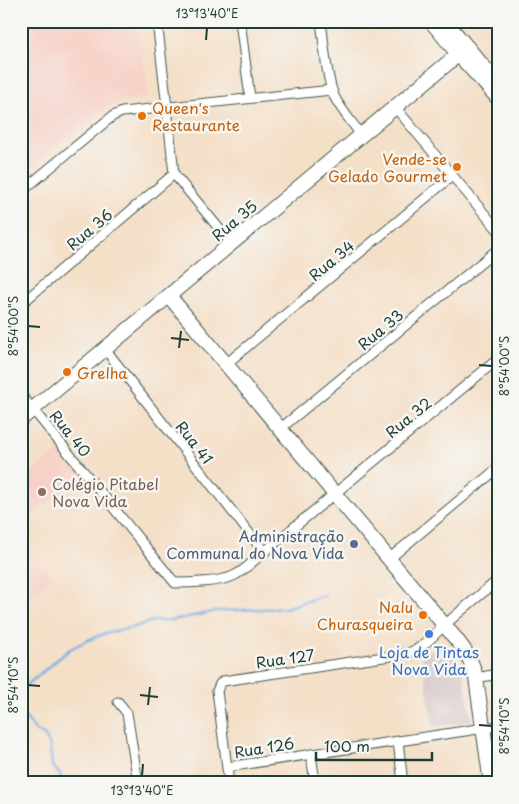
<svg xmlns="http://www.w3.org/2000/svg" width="519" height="804" viewBox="0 0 519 804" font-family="'Playpen Sans',sans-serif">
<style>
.built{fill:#f7d1c7}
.industrial{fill:#d2bfc0}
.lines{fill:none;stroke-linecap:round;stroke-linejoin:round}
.stream{stroke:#6eade1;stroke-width:2.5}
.street-casing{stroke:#3f554a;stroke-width:11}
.secondary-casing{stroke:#3f554a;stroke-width:16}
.street{stroke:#fff;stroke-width:9}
.secondary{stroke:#fff;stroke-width:14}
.ticks{fill:none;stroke:#1f3d34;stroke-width:2}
.food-dot{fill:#e8710a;stroke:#f6f6f2;stroke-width:2}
.education-dot{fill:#8d6e63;stroke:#f6f6f2;stroke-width:2}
.service-dot{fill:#5c6f8a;stroke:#f6f6f2;stroke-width:2}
.shop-dot{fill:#3f7fe0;stroke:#f6f6f2;stroke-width:2}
.labels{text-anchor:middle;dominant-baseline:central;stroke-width:5;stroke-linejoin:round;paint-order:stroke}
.food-label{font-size:15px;fill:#c56008;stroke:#f6f6f2;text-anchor:start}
.street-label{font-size:15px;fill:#1f3d34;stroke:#f6f6f2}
.education-label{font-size:15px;fill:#785e54;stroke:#f6f6f2;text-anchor:start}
.service-label{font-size:15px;fill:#4e5e75;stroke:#f6f6f2;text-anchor:end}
.shop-label{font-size:15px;fill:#366cbe;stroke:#f6f6f2}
.neatline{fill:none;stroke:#1f3d34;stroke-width:2}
.ticks-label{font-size:12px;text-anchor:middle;fill:#1f3d34}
</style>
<rect width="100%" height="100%" fill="#f6f6f2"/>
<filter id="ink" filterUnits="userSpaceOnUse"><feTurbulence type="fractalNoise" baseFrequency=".02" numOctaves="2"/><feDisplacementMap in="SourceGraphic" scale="10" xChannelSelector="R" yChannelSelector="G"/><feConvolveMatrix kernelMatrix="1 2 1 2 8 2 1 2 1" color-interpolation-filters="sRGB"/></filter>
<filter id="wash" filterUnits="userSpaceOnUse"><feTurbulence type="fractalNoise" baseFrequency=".0096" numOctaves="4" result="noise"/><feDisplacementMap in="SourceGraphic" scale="20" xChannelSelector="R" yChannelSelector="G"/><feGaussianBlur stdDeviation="1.12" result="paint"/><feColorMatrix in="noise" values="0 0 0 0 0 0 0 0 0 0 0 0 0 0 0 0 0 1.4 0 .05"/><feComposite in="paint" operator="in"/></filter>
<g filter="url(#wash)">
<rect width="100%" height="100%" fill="#f4dfc7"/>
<g class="built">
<path d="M21 21H139L148 97 122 101 99 112 57 145 21 177Z"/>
<path d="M62 449 83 476 31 516 21 504V480Z"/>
<path d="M21 539 53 576 38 589 42 594 21 595Z"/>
</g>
<path class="industrial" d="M445 643 461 663 472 721 433 727 422 656Z"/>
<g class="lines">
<g class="stream">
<path d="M21 690 70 649 88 640 109 632 131 628 153 621 174 620 217 611 285 608 325 595"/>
<path d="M21 714H23L35 730 45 736 50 746 52 766 59 773 64 783"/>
</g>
</g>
</g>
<g filter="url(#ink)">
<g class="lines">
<defs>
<g id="street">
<path d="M157 21 167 107 174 174 232 244"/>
<path d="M240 21 250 98"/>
<path d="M321 21C324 43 326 76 334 96 341 110 352 122 361 135"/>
<path d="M395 107 498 230"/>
<path d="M21 192 104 123 113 116 122 112 332 90"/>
<path d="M21 304 174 174"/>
<path d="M105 349 264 552"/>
<path d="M226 364 452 176"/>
<path d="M21 395 175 583C188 583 222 582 233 576 245 571 254 560 264 552L498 359"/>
<path d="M280 429 498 249"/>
<path d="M389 559 498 468"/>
<path d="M476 678 498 674"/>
<path d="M118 702 127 713 138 783"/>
<path d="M398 741 403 783"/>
<path d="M311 754 315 783"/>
<path d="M227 767 498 726"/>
<path d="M229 783 217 691 220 684 223 681 404 654C423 650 433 635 447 623 464 608 481 594 498 580"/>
</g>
<g id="secondary">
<path d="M431 21 458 54 498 98"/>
<path d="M445 21 498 84"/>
<path d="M169 296 456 639C467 653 472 661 476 678L491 783"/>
<path d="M21 419 467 47"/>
</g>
</defs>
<use href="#street" class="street-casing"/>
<use href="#secondary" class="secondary-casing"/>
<use href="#street" class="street"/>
<use href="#secondary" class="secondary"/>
</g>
</g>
<path class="ticks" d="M206 40 207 28M28 326 40 327M171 338 189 340M179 348 181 331M479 365 492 366M28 685 40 686M140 695 158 697M148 705 150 687M479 725 492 726M142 776 143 764"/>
<g class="food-dot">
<circle cx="142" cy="116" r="5"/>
<circle cx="457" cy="167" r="5"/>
<circle cx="67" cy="372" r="5"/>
<circle cx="423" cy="615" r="5"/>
</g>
<circle class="education-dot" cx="42" cy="492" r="5"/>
<circle class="service-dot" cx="354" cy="544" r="5"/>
<circle class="shop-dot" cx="429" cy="634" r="5"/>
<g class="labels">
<g class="food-label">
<text x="152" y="107">Queen's<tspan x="152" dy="17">Restaurante</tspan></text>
<text x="447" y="158" text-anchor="end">Vende-se<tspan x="447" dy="17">Gelado Gourmet</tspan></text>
<text x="77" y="372">Grelha</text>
<text x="413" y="606" text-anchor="end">Nalu<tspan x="413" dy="17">Churasqueira</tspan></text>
</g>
<g class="street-label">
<text transform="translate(234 220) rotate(-40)">Rua 35</text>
<text transform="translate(89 229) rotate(-40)">Rua 36</text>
<text transform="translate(331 260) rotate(-40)">Rua 34</text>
<text transform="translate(380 329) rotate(-40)">Rua 33</text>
<text transform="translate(408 417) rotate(-39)">Rua 32</text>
<text transform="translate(71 433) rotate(51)">Rua 40</text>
<text transform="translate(195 442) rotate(52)">Rua 41</text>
<text transform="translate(285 658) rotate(-8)">Rua 127</text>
<text transform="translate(264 747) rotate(-9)">Rua 126</text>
</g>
<g class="education-label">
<text x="52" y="483">Colégio Pitabel<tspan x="52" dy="17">Nova Vida</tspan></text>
</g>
<g class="service-label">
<text x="344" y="535">Administração<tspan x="344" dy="17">Communal do Nova Vida</tspan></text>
</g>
<g class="shop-label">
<text x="429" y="651">Loja de Tintas<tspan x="429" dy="17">Nova Vida</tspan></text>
</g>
</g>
<rect width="519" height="804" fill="none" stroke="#f6f6f2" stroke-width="55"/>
<path d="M316 752v8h116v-8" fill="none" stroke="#1f3d34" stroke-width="2.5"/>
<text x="324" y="752" font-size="15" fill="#1f3d34" stroke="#f6f6f2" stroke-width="4" paint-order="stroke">100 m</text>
<rect x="28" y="28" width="464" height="748" class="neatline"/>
<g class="ticks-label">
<text x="207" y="18">13°13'40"E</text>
<text transform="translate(14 326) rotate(-90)" y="4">8°54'00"S</text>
<text transform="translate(505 366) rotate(-90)" y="4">8°54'00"S</text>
<text transform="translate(14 685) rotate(-90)" y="4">8°54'10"S</text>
<text transform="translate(505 726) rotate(-90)" y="4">8°54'10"S</text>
<text x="142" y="795">13°13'40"E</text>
</g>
</svg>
